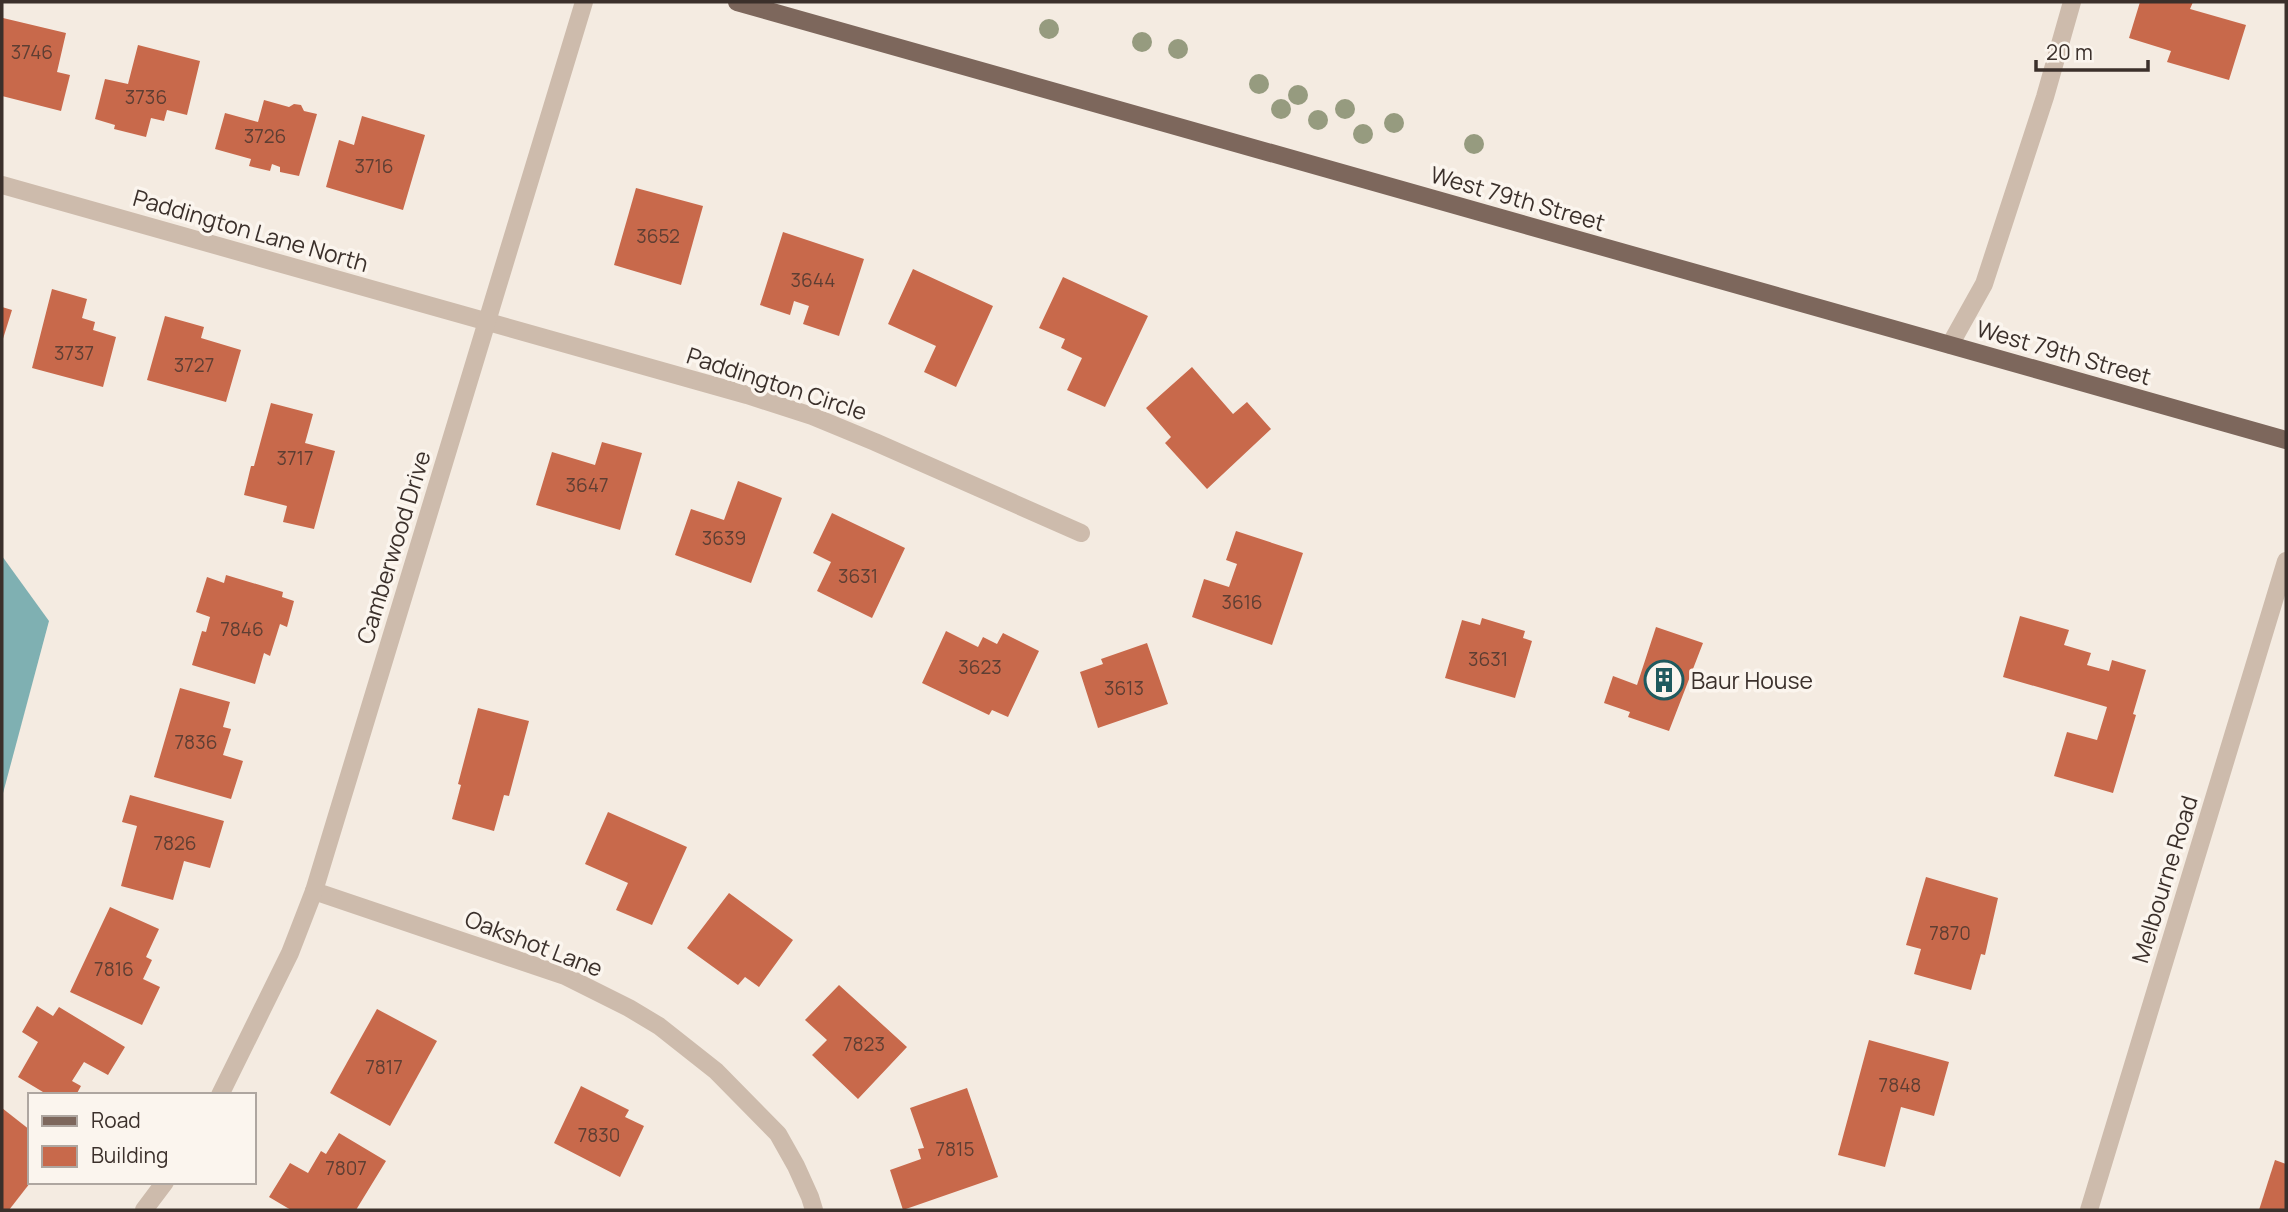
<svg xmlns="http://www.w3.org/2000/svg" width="2288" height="1212" viewBox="0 0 2288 1212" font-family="Manrope,sans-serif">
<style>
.water{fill:#7fb0b2}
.building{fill:#c8694b}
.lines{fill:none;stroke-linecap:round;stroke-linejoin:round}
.minor{stroke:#cdbbac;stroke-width:18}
.major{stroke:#7d675c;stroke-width:18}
.tree{fill:#969b7f}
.labels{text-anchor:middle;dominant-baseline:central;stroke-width:7;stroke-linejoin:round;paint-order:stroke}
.number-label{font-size:19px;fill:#5e3e33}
.street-label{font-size:23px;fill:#3b302b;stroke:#fbf5ee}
.poi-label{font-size:23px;fill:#3b302b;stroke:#fbf5ee;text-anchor:start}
</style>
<rect width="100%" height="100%" fill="#f4ebe1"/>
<path class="water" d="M2 556 49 621 2 797Z"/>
<g class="building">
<path d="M2140 2H2193L2190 9 2246 25 2229 80 2167 62 2171 51 2129 38Z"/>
<path d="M3 18 66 33 57 72 70 75 61 111 2 96Z"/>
<path d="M138 45 200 61 187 115 167 110 164 121 151 118 146 137 114 129 115 125 95 119 105 79 128 84Z"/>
<path d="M264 100 289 107 294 104 301 105 304 111 317 114 299 176 280 172V167L272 164 270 171 249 166 251 159 215 149 225 113 258 122Z"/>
<path d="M362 116 425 135 403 210 326 187 339 140 354 145Z"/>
<path d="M636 188 703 206 681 285 614 265Z"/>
<path d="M783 232 864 259 839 336 803 324 809 306 794 301 790 315 760 305Z"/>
<path d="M913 269 993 306 956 387 924 372 936 346 888 324Z"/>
<path d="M1063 277 1148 316 1105 407 1067 390 1082 358 1061 348 1065 339 1039 328Z"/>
<path d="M52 289 87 299 82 318 95 322 93 330 116 337 103 387 32 368Z"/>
<path d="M2 307 12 310 2 342Z"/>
<path d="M165 316 204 327 201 338 241 350 226 402 147 380Z"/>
<path d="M1192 367 1233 414 1247 402 1271 429 1207 489 1165 443 1171 437 1146 408Z"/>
<path d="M271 403 313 414 305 443 335 451 314 529 283 522 287 506 244 495 251 466H254Z"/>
<path d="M602 442 642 453 620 530 536 505 552 452 595 465Z"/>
<path d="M738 481 782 498 751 583 675 555 691 509 724 520Z"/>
<path d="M832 513 905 548 872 618 817 591 831 562 813 553Z"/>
<path d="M1236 531 1303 553 1272 645 1192 617 1204 579 1229 587 1237 564 1226 560Z"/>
<path d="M226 575 283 592 282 597 294 601 287 627 280 624 270 656 264 653 255 684 192 665 202 631 206 632 210 617 196 612 207 577 224 583Z"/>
<path d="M2020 616 2069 630 2064 645 2091 653 2087 665 2109 671 2112 660 2146 670 2133 714 2136 715 2113 793 2054 776 2067 732 2097 740 2107 707 2003 677Z"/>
<path d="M1482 618 1525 631 1523 638 1532 641 1515 698 1445 678 1462 620 1480 625Z"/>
<path d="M1656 627 1703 643 1669 731 1628 717 1630 712 1604 703 1613 676 1637 685Z"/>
<path d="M946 631 978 647 983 637 997 644 1003 633 1039 651 1008 717 992 710 989 715 922 683Z"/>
<path d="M1147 643 1168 704 1098 728 1080 672 1103 664 1101 659Z"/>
<path d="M180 688 230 702 223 727 231 729 223 755 243 761 231 799 154 777Z"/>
<path d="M478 708 529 721 509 796 504 795 494 831 452 819 461 785 458 784Z"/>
<path d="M130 795 224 821 210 868 184 861 173 900 121 886 137 826 122 822Z"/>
<path d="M608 812 687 847 652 925 616 910 628 883 585 864Z"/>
<path d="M1926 877 1998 898 1985 955 1981 954 1971 990 1914 974 1921 949 1906 945Z"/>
<path d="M729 893 793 940 759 987 745 977 738 985 687 948Z"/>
<path d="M110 907 159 929 146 957 152 960 143 979 160 987 142 1025 70 992Z"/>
<path d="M839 985 907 1047 858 1099 812 1055 827 1040 805 1020Z"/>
<path d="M37 1006 53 1016 59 1007 125 1047 108 1075 84 1062 72 1081 81 1086 76 1095H48L18 1077 38 1042 22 1032Z"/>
<path d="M377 1009 437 1041 390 1126 330 1093Z"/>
<path d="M1869 1040 1949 1062 1934 1116 1901 1107 1885 1167 1838 1155Z"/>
<path d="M581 1086 629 1110 625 1117 644 1126 620 1177 554 1143Z"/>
<path d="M967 1088 998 1177 903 1210 890 1170 921 1159 918 1149 924 1148 910 1108Z"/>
<path d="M2 1108 30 1130V1183L9 1210H2Z"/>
<path d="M339 1133 386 1161 356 1210H291L269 1197 290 1163 308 1173 321 1151 326 1154Z"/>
<path d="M2275 1160 2286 1164V1210H2259Z"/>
</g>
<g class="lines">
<g class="minor">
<path d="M2 185 747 395 812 416 875 442 1081 533"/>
<path d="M1950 345 1984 284 2045 97 2072 2"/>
<path d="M314 891 565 976 629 1008 659 1026 716 1071 778 1134 796 1166 810 1197 814 1210"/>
<path d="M220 1095 290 953 314 891 584 2"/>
<path d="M144 1210 165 1182"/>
<path d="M2089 1210 2286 561"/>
</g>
<path class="major" d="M737 2 2286 440"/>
</g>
<g class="tree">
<circle cx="1049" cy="29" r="10"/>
<circle cx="1142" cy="42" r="10"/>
<circle cx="1178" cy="49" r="10"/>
<circle cx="1259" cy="84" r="10"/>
<circle cx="1298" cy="95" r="10"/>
<circle cx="1281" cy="109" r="10"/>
<circle cx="1345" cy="109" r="10"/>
<circle cx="1318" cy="120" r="10"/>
<circle cx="1394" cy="123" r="10"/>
<circle cx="1363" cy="134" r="10"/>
<circle cx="1474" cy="144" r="10"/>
</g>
<defs>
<symbol id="building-ring" viewBox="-11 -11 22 22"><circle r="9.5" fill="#fbf5ee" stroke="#1f5a5e" stroke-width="1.5"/><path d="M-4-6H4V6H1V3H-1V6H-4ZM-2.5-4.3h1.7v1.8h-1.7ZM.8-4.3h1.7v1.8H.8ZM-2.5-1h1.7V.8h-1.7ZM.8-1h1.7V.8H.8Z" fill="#1f5a5e"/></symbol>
</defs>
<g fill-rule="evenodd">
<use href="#building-ring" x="1642" y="658" width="44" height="44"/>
</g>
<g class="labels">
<g class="number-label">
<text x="32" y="52">3746</text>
<text x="146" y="97">3736</text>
<text x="265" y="136">3726</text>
<text x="374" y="166">3716</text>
<text x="658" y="236">3652</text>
<text x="813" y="280">3644</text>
<text x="74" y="353">3737</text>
<text x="194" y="365">3727</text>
<text x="295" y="458">3717</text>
<text x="587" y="485">3647</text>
<text x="724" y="538">3639</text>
<text x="858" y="576">3631</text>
<text x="1242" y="602">3616</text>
<text x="242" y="629">7846</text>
<text x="1488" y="659">3631</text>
<text x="980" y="667">3623</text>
<text x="1124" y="688">3613</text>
<text x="196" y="742">7836</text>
<text x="175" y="843">7826</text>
<text x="1950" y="933">7870</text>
<text x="114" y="969">7816</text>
<text x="864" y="1044">7823</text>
<text x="384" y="1067">7817</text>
<text x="1900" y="1085">7848</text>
<text x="599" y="1135">7830</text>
<text x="955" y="1149">7815</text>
<text x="346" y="1168">7807</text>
</g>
<g class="street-label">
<text transform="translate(1518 198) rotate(16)">West 79th Street</text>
<text transform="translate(251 230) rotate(16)">Paddington Lane North</text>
<text transform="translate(2064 352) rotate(16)">West 79th Street</text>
<text transform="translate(777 383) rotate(18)">Paddington Circle</text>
<text transform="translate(393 547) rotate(-73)">Camberwood Drive</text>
<text transform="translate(2164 879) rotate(-73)">Melbourne Road</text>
<text transform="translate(534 943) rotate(21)">Oakshot Lane</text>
</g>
<g class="poi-label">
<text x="1691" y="680">Baur House</text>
</g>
</g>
<rect width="2288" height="1212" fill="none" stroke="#3b302b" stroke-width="7"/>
<rect x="28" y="1093" width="228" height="91" fill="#fbf5ee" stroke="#aea6a0" stroke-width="2"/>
<rect x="42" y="1116" width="35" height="10" fill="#7d675c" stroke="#aea6a0" stroke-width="2"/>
<text x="91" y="1128" font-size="21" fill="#3b302b">Road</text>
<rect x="42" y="1146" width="35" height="21" fill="#c8694b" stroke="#aea6a0" stroke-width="2"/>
<text x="91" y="1163" font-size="21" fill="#3b302b">Building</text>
<path d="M2036 60v10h112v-10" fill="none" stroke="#3b302b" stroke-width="3.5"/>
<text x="2046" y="60" font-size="21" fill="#3b302b" stroke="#fbf5ee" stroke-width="5" paint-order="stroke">20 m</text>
</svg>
